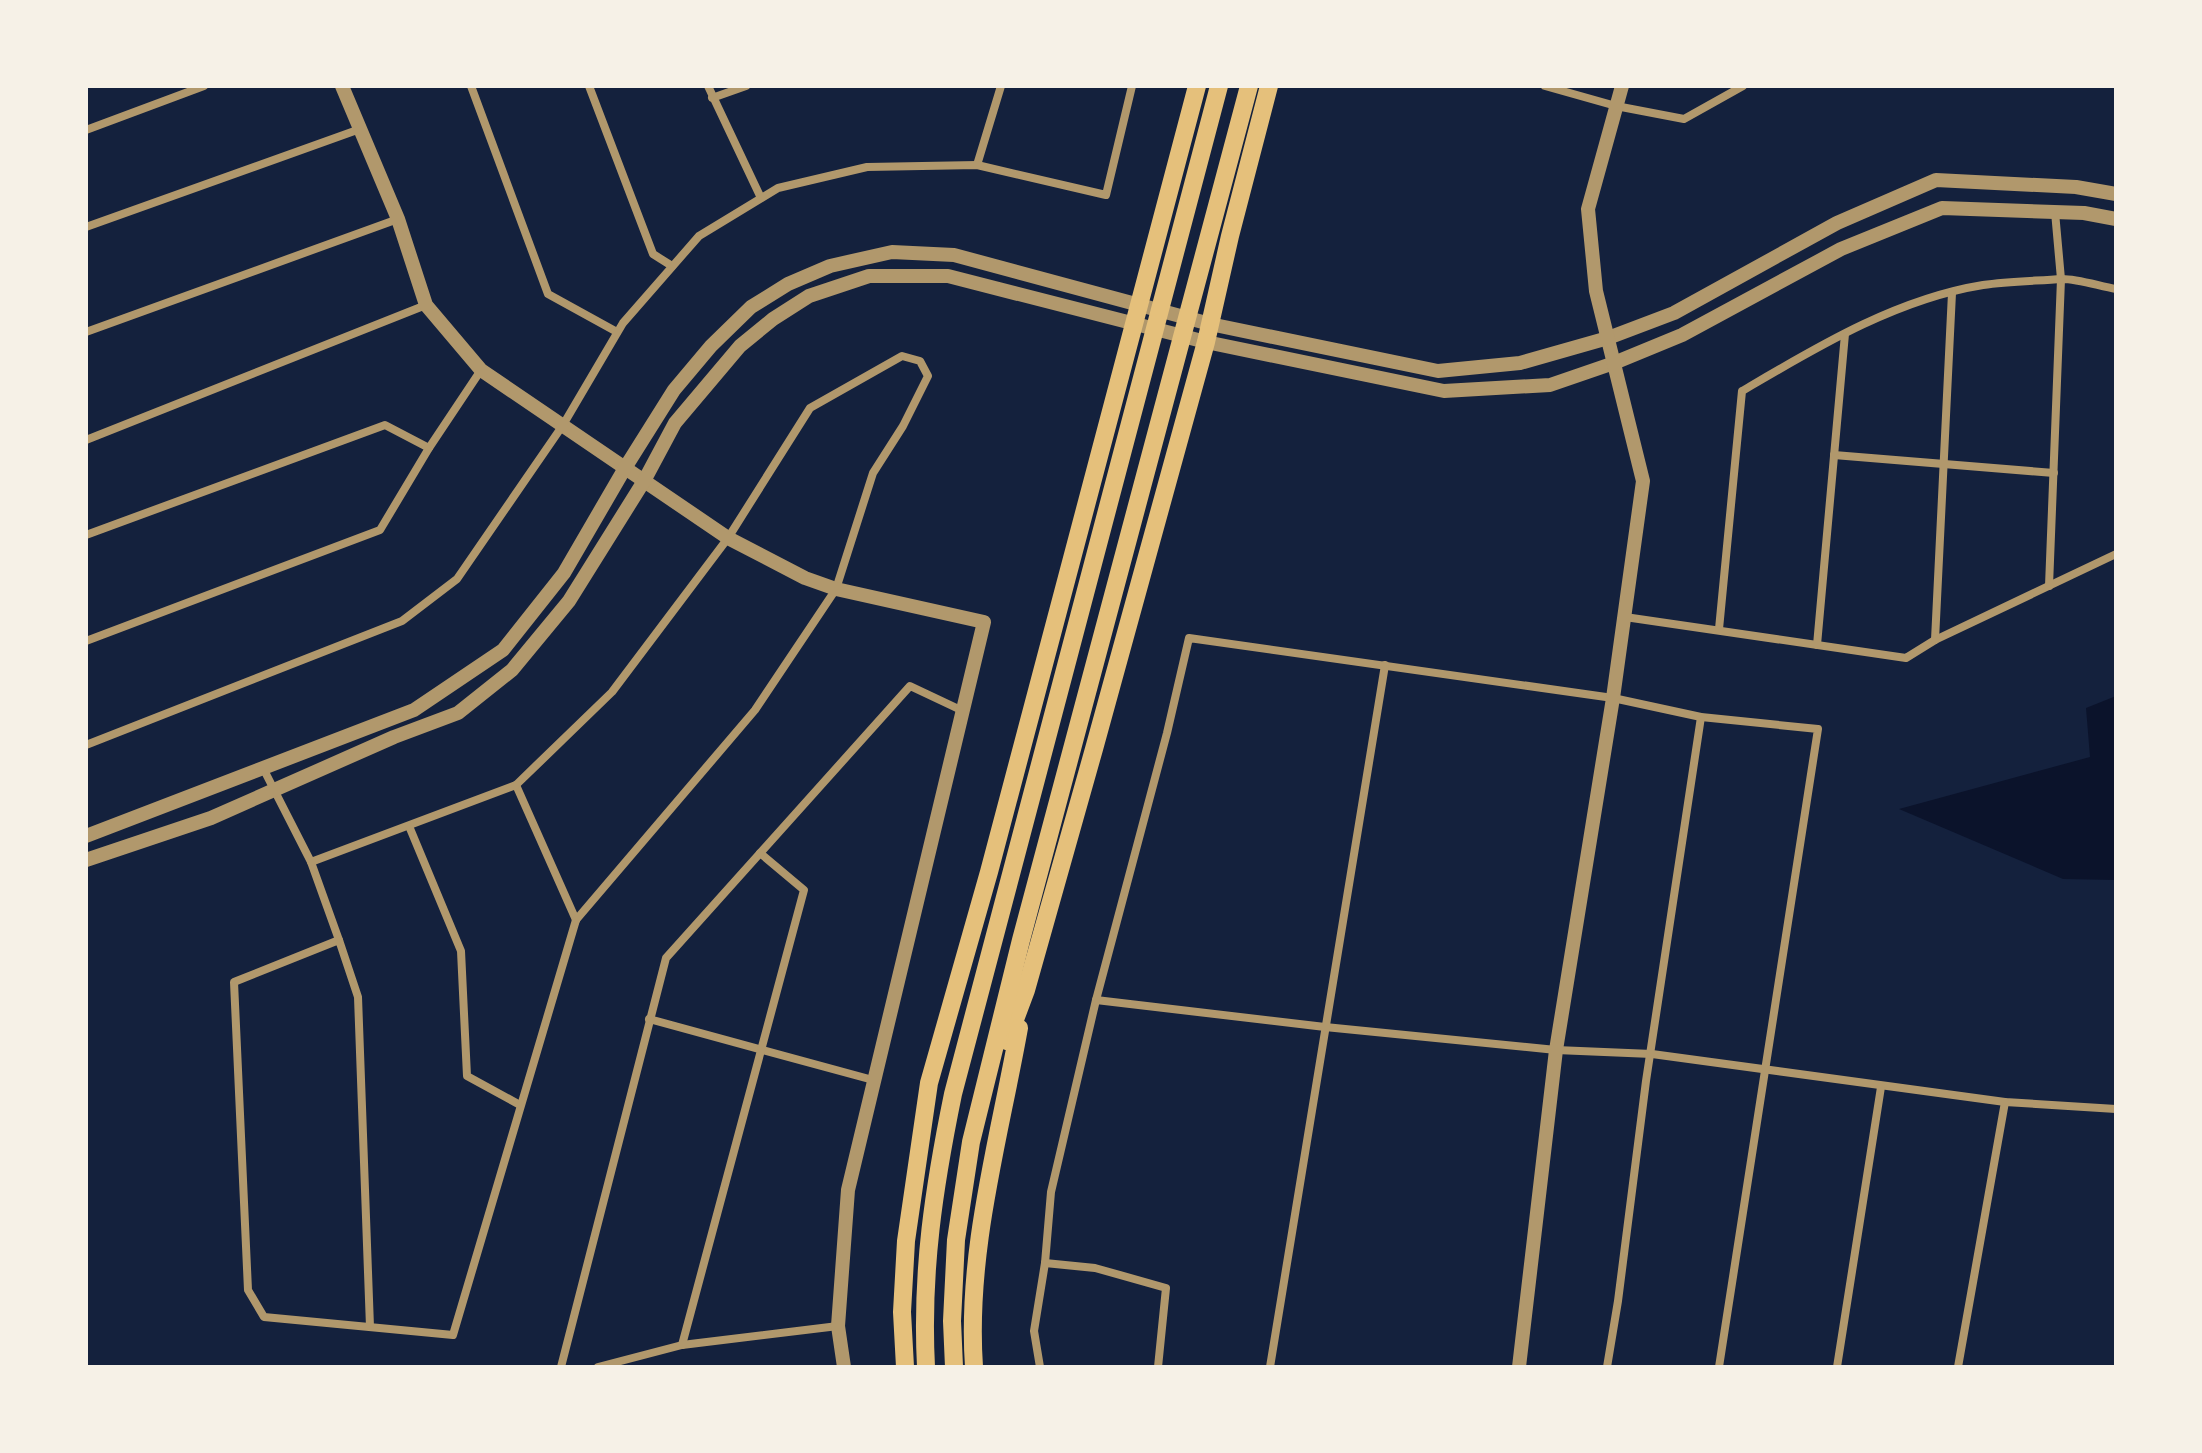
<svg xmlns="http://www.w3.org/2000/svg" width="2202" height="1453" viewBox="0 0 2202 1453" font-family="'Noto Sans',sans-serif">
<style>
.water{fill:#0b132b}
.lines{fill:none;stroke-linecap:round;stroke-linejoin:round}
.minor{stroke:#b1986c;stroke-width:8}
.tertiary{stroke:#b1986c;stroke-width:14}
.primary{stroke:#e5c07b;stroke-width:18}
</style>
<rect width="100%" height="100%" fill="#14213d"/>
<path class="water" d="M2116 696V880L2063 879 1899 809 2090 757 2086 708Z"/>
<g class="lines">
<g class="minor">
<path d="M471 86 548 294 617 332"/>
<path d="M589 86 653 254 672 266"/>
<path d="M708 86 761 198"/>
<path d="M1545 86 1616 106 1684 119 1743 86"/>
<path d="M712 98 746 86"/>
<path d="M86 130 204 86"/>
<path d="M977 165 1001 86"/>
<path d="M86 227 360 129"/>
<path d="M86 332 398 219"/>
<path d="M86 440 426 305"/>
<path d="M1834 455 2054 473"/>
<path d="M86 535 385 425 429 448"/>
<path d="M2049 586 2061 279 2055 212"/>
<path d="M1625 617 1906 658 1935 640 2116 554"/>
<path d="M1719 629 1742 391C1817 347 1896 299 1983 285 2008 281 2037 281 2062 279 2078 279 2099 286 2116 289"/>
<path d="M1935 640 1952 293"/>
<path d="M86 641 380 530 429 448 481 370"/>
<path d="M1817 645 1845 334"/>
<path d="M86 745 402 621 457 579 563 425 623 323 699 236 778 188 867 167 977 165 1106 195 1132 86"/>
<path d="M263 768 311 862 339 940"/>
<path d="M516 785 576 920"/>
<path d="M409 826 461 951 467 1076 520 1105"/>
<path d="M311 862 516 785 612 692 728 538 810 408 902 356 920 361 928 376 903 426 873 473 836 589 755 710 576 920 453 1335 264 1317 248 1290 234 982 339 940 358 997 370 1327"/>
<path d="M1096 1000 1325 1027 1556 1050 1652 1054 2005 1102 2116 1109"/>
<path d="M649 1019 873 1080"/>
<path d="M1045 1263 1095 1268 1166 1288 1158 1367"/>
<path d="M682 1345 804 890 760 853"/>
<path d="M561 1367 666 958 910 686 963 711"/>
<path d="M598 1367 682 1345 838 1326"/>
<path d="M1040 1367 1034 1331 1045 1263 1051 1192 1096 1000 1167 733 1189 638 1613 698 1701 717 1818 729 1719 1367"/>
<path d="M1270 1367 1385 665"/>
<path d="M1607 1367 1618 1301 1646 1081 1701 717"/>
<path d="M1837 1367 1881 1087"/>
<path d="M1958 1367 2005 1102"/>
</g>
<g class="tertiary">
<path d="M342 86 398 219 426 305 481 370 728 538 805 578 836 589 984 622 848 1190 838 1326 844 1367"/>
<path d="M86 836 414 710 503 650 564 573 625 468 674 390 711 346 751 307 788 284 830 266 892 252 954 255 1210 324 1438 371 1520 363 1608 338 1674 313 1837 223 1936 180 2076 187 2116 194"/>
<path d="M86 860 211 818 394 737 458 713 512 670 569 601 644 481 675 423 740 346 773 319 809 296 869 276H948L1206 342 1444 391 1550 385 1614 363 1682 335 1841 249 1942 208 2084 213 2116 219"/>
<path d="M1519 1367 1556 1050 1613 698 1643 481 1596 291 1588 209 1622 86"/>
</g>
<g class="primary">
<path d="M1007 1041 1026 990 1094 749 1206 342 1230 236 1269 86"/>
<path d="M905 1367 902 1312 906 1241 929 1083 989 872 1197 86"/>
<path d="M926 1367C921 1271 934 1187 953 1094L1219 86"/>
<path d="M954 1367 952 1321 956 1240 971 1142 1021 940 1249 86"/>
<path d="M974 1367C966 1252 999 1140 1019 1028"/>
</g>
</g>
<rect width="2202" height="1453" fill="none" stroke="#f6f1e7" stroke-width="176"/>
</svg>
